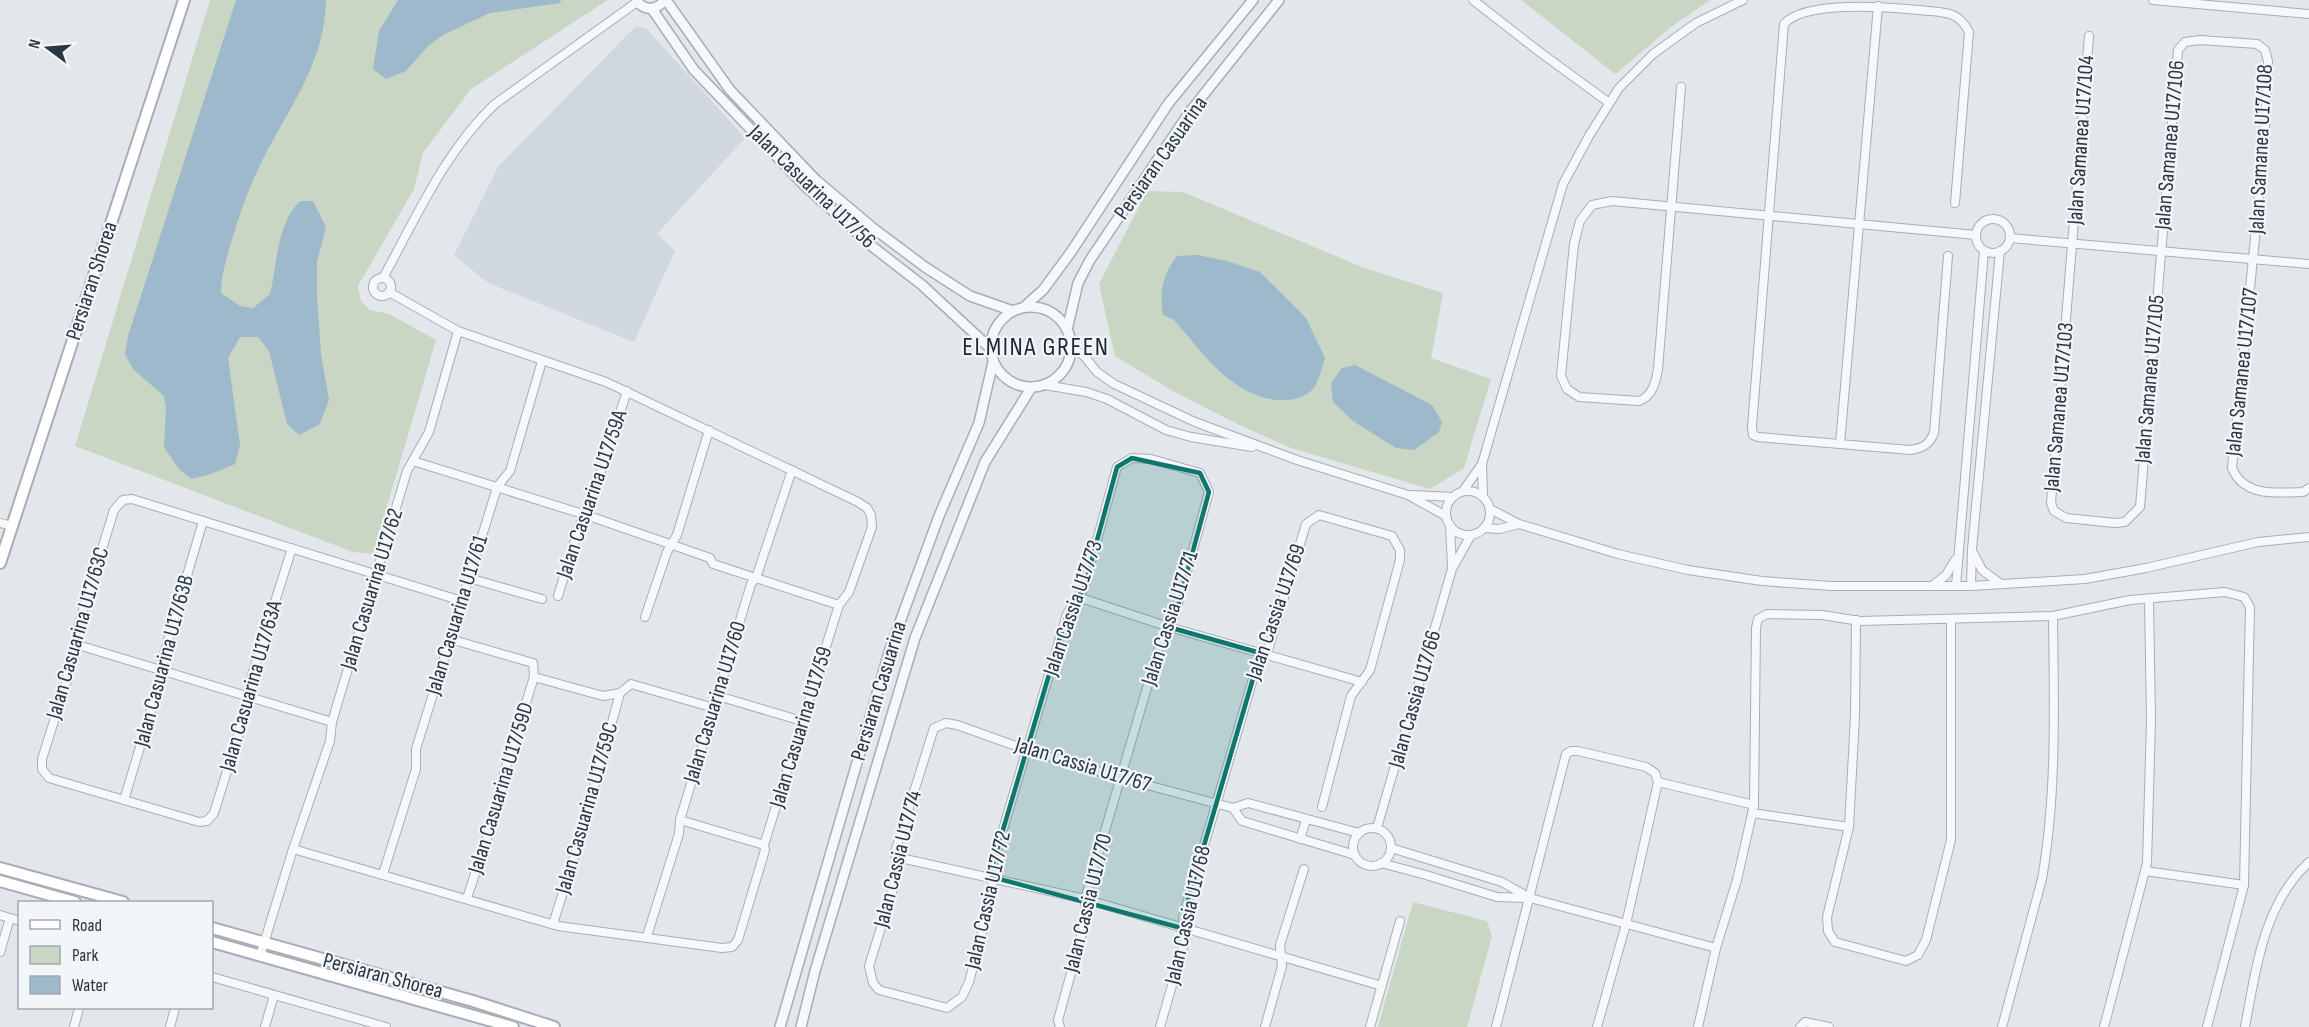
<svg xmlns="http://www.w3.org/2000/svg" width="2309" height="1027" viewBox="0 0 2309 1027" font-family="'Sofia Sans Condensed',sans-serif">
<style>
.built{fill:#d1d7de}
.green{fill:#cad6c4}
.water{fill:#9eb8cc}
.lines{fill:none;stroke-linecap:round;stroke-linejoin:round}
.minor-casing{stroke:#a8aeb6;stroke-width:10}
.tertiary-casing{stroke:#a8aeb6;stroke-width:12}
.secondary-casing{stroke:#a8aeb6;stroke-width:14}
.minor{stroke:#f6f8fa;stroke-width:8}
.tertiary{stroke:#f6f8fa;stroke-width:9}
.secondary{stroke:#fff;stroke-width:10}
.marked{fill:#0f766e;fill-opacity:0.2;stroke:#0f766e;stroke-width:4.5;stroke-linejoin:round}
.labels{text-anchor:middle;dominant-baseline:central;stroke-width:4.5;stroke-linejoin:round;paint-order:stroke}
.street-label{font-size:22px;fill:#2b3644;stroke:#f3f6f9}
.quarter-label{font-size:26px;letter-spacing:1.5px;fill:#1d2735;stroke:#f3f6f9}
</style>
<rect width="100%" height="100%" fill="#e3e7ec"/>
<path class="built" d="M635 27 646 28 745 138 657 234 675 251 634 342 488 283 454 255 498 167Z"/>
<g class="green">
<path d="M210 0H608L471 89 423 153 414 189 358 286 361 301 370 310 389 314 436 340 373 554 353 552 75 446Z"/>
<path d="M1521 0H1710L1670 28 1615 74Z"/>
<path d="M1147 191 1183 192 1362 267 1443 293 1431 358 1491 379 1464 468 1430 489 1291 448 1237 424 1171 390 1115 356 1099 284Z"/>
<path d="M1413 902 1487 921 1492 936 1467 1027H1378Z"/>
</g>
<g class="water">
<path d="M236 0H326C325 63 289 107 262 161 249 187 239 215 231 243 226 260 221 276 221 293L240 306 253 308 270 294C277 265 277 223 300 201H313L326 227 317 262V295L321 354 329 400 320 424 299 435 287 424 269 351 258 337H240L228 358 240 445 235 464 211 474 191 479 178 468 164 447 166 408 164 396 133 369 125 354 128 336Z"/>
<path d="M398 0H561L560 3 490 13 445 34 429 45 406 71 386 79 373 69 379 31Z"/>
<path d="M1197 255 1227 261 1260 272 1306 318 1325 358C1322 367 1319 381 1313 389 1307 396 1297 399 1288 400 1236 403 1205 355 1174 320L1163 315C1159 293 1163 273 1177 256Z"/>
<path d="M1355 365 1432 405 1442 422 1439 432 1414 450 1396 448 1353 421 1333 402 1331 383 1342 368Z"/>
</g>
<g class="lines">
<defs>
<g id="minor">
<path d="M1473 0 1541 53 1608 102"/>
<path d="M2153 0 2309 14"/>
<path d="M2089 36 2051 503 2054 511 2066 518 2115 523 2125 522 2140 507 2178 50 2185 42 2200 40 2257 44 2265 50 2268 61 2264 148 2232 468C2244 497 2276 493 2303 492L2309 488"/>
<path d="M1681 87 1658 369C1656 381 1653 396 1639 401L1579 397 1567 389 1561 376 1574 244 1580 221 1592 205 1612 201 1976 235"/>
<circle cx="1993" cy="236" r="17"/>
<path d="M2010 238 2309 264"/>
<path d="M1948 256 1934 433C1929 445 1923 448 1910 450L1758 437 1753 435 1752 427 1784 24C1805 0 1886 7 1918 10 1928 11 1940 11 1950 14 1960 17 1965 24 1969 32L1955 203"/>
<circle cx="382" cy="287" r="9"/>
<path d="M383 278C416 218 445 151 495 104L637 2"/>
<path d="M1071 347 1084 356 1097 372 1114 384 1195 422 1297 460 1408 495 1446 516"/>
<path d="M1045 385 1086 392 1107 399 1166 430 1191 437 1252 447"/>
<path d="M1840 444 1878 6"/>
<path d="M413 461 586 515 710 558 713 564 839 605"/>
<path d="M1463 491 1482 464"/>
<circle cx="1468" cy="513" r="22"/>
<path d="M1412 495 1453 497"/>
<path d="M1483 496 1482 464 1563 184 1589 136 1619 88 1653 54 1696 23 1743 0"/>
<path d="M1490 509 1519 524 1618 554 1688 570 1762 581 1831 586H1971L2085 579 2146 568 2258 542 2309 537"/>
<path d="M0 523 12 526"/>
<path d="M1450 525 1452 567"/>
<path d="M1484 528 1499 529 1519 524"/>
<path d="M292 548 250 681V697L214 813 207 821 199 822 49 778 42 769V759L78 645 77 630 114 510 123 500 132 499 462 601"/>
<path d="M1974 554 1982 570 2001 584"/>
<path d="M469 578 542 599"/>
<path d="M1932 586 1946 575 1955 560"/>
<path d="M1956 586 1984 251"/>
<path d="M1971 586 1972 549 2000 251"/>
<path d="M558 596 580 524 589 509 627 391"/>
<path d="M1078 597 1169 627 1362 682"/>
<path d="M645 617 667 552 677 535 709 430"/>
<path d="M450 639 533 663 534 677 603 696 620 693 631 684 714 708"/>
<path d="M78 645 332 722"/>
<path d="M718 696 802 721"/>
<path d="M1658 782 1754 805"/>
<path d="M124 800 163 671 162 661 203 521"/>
<path d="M1233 808 1242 821 1355 855"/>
<path d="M1752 813 1849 827 1855 716 1856 620"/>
<path d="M680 820 764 845"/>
<path d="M1849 827 1827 917 1828 931 1835 942 1906 961 1918 955 1926 940 1951 840V619"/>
<path d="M1377 828 1452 569 1471 535"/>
<circle cx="1372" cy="847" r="19"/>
<path d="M1300 839 1306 820"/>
<path d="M1391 848 1502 882 1528 897"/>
<path d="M293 849 558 926 722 948 732 947 738 940 765 850 764 845 839 605 849 592 872 527 871 515 867 508 858 502 606 382 458 331 389 292"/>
<path d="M896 857 1085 899 1382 986"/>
<path d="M1381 863 1426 875 1497 897 1530 898 1716 948"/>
<path d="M2145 871 2244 885"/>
<path d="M383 874 416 769V749L495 494 497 487 510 471 542 361"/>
<path d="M467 898 506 781 503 777 534 677"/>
<path d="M0 915 20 921"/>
<path d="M553 924 590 807 591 798 620 693"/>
<path d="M647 936 679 834 680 820 751 584 756 578 792 470"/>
<path d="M0 952 10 918"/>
<path d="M260 956 293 849 330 741 332 722 407 471 429 432 458 331"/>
<path d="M212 977 386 1027"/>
<path d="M74 1027 79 1008"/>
<path d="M170 1027 175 1008"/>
<path d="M265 1027 274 995"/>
<path d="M1060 1027 1058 1020 1086 919 1085 899 1161 640 1174 618 1209 492 1200 473 1151 459 1132 458 1117 467 1084 588 1067 614 991 870 993 891 969 982 962 997 947 1008 879 990 873 983 869 966 898 873 895 852 934 728 946 723 957 725 1027 750 1121 778 1233 808 1248 803 1359 833"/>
<path d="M1160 1027 1186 937 1183 917 1255 672 1269 647 1306 524 1319 515 1392 536 1400 550V560L1370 670 1351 696 1322 807"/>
<path d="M1265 1027 1282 966 1280 945 1304 869"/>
<path d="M1370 1027 1400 921"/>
<path d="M1496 1027 1566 754 1571 751H1578L1646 767 1655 773 1658 782 1626 924 1597 1027"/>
<path d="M1698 1027 1716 948 1737 880 1754 805 1756 628 1758 619 1767 614 1822 615 1860 621 2053 616 2130 600 2225 592 2244 597 2250 607 2244 885 2207 1027"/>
<path d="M1800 1027 1805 1022 1829 1027"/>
<path d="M2002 1027 2042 879C2057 793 2054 703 2053 616"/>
<path d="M2104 1027 2147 863 2151 721 2149 599"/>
<path d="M2245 1027C2256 969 2263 905 2309 862"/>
</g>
<g id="tertiary">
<path d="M636 0C644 11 656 11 665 0"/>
<path d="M666 0 730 90 816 180 873 228 925 267 970 296 1013 311"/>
<path d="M652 9 694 70 806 187 873 247 922 285 990 348"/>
<circle cx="1031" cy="347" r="40"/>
<path d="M1024 307 1043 290 1071 252 1168 104 1253 0"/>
<path d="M1067 330 1078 283 1090 260 1189 113 1279 0"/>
<path d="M780 1027 890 649 939 516 979 423 993 362"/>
<path d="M801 1027 815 971 915 638 985 462 1031 388"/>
</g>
<g id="secondary">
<path d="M0 563 184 0"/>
<path d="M0 868 123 902"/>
<path d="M0 881 75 902"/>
<path d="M212 928 473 1001 554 1027"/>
<path d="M212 942 513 1027"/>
</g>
</defs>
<use href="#minor" class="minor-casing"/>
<use href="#tertiary" class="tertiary-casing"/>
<use href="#secondary" class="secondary-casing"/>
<use href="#minor" class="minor"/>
<use href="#tertiary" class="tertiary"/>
<use href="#secondary" class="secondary"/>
</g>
<path class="marked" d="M1132 458 1200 473 1209 492 1172 628 1264 654 1255 672 1183 917 1185 929 992 877 991 870 1067 614 1084 588 1117 467Z"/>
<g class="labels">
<g class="street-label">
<text transform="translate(2081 140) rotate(-86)">Jalan Samanea U17/104</text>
<text transform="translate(2170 145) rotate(-85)">Jalan Samanea U17/106</text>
<text transform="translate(2261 149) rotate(-87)">Jalan Samanea U17/108</text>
<text transform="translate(1161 158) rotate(-55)">Persiaran Casuarina</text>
<text transform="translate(812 187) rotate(44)">Jalan Casuarina U17/56</text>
<text transform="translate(92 281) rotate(-72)">Persiaran Shorea</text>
<text transform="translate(2242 372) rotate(-84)">Jalan Samanea U17/107</text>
<text transform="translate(2150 379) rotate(-85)">Jalan Samanea U17/105</text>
<text transform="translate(2059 407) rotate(-85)">Jalan Samanea U17/103</text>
<text transform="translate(592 494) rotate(-71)">Jalan Casuarina U17/59A</text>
<text transform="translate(372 589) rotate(-73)">Jalan Casuarina U17/62</text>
<text transform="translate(1073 608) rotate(-71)">Jalan Cassia U17/73</text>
<text transform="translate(1276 612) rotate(-71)">Jalan Cassia U17/69</text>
<text transform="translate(457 615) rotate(-73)">Jalan Casuarina U17/61</text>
<text transform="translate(1170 618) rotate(-72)">Jalan Cassia U17/71</text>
<text transform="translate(78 633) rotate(-74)">Jalan Casuarina U17/63C</text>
<text transform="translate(164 661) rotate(-75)">Jalan Casuarina U17/63B</text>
<text transform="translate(251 686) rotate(-74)">Jalan Casuarina U17/63A</text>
<text transform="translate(879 691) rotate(-73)">Persiaran Casuarina</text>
<text transform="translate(1415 699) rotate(-74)">Jalan Cassia U17/66</text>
<text transform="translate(715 702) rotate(-73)">Jalan Casuarina U17/60</text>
<text transform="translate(801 727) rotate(-73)">Jalan Casuarina U17/59</text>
<text transform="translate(1083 765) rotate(17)">Jalan Cassia U17/67</text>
<text transform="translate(501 788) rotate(-73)">Jalan Casuarina U17/59D</text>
<text transform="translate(587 808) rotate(-74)">Jalan Casuarina U17/59C</text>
<text transform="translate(898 859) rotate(-76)">Jalan Cassia U17/74</text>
<text transform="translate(988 900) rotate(-77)">Jalan Cassia U17/72</text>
<text transform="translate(1088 903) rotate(-76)">Jalan Cassia U17/70</text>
<text transform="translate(1188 915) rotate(-77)">Jalan Cassia U17/68</text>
<text transform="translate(383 976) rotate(15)">Persiaran Shorea</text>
</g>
<g class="quarter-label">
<text x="1036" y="347">ELMINA GREEN</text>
</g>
</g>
<rect x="18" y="901" width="195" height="108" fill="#f3f6f9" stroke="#a3a9b1" stroke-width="1.5"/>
<rect x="30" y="920" width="30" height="9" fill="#ffffff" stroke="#a3a9b1" stroke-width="1.5"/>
<text x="72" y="931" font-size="18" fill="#2b3644">Road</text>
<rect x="30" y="946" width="30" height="18" fill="#cad6c4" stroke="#a3a9b1" stroke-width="1.5"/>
<text x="72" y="961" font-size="18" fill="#2b3644">Park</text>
<rect x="30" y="976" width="30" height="18" fill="#9eb8cc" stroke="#a3a9b1" stroke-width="1.5"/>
<text x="72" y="991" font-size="18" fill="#2b3644">Water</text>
<g transform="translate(48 48) rotate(286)" stroke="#f3f6f9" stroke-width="4.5" paint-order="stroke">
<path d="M0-4.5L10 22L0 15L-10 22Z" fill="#2b3644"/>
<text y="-9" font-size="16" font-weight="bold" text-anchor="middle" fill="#2b3644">N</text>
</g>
</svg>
